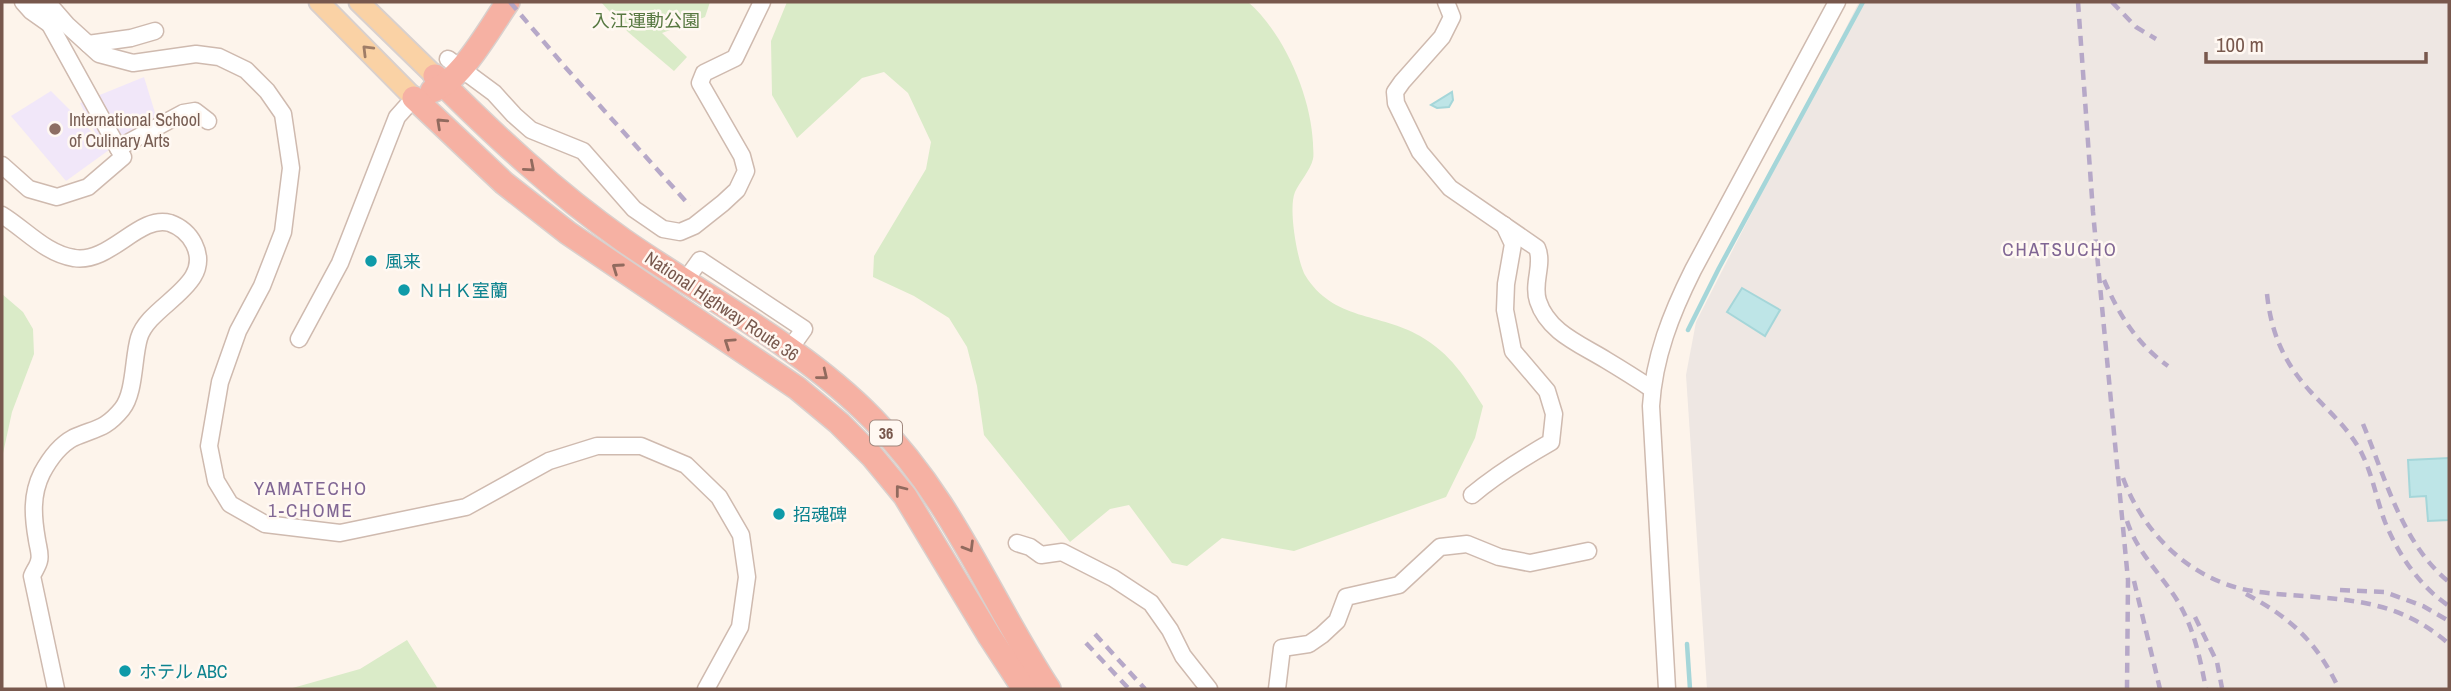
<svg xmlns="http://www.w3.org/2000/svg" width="2451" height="691" viewBox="0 0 2451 691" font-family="'Archivo Narrow','Noto Sans JP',sans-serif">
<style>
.industrial{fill:#eee7e3}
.education{fill:#f1e7f9}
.green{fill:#daebc8}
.water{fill:#bee5e7;stroke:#a5d6d9;stroke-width:2}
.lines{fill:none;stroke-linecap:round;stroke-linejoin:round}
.stream{stroke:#a5d6d9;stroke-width:4.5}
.minor-casing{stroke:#cfbaaf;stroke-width:19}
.major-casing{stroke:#d9d0cd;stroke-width:23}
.highway-casing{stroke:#d9d0cd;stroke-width:26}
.minor{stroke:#fff;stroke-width:16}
.major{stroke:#fad2a5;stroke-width:19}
.highway{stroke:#f6b1a3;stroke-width:23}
.rail{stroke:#b6a8c8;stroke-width:4.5;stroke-dasharray:10 7;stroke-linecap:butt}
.oneway{stroke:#9f7d67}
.oneway2{stroke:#916a5e}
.education-dot{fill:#8d6e63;stroke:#fff8f2;stroke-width:2.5}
.culture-dot{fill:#0f9aa8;stroke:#fff8f2;stroke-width:2.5}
.labels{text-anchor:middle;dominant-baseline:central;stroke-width:5;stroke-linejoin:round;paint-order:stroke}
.shield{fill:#fff8f2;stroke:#a0887e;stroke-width:2}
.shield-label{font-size:16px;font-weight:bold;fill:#78584d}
.park-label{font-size:18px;fill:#577841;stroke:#fff8f2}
.education-label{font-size:18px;fill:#785e54;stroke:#fff8f2;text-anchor:start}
.culture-label{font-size:18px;fill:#0d838f;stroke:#fff8f2;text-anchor:start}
.street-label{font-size:18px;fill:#78584d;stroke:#fff8f2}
.neighbourhood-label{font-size:19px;letter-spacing:2px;fill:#806694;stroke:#fff8f2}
</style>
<rect width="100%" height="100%" fill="#fdf4eb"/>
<path class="industrial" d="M1859 2H2449V689H1707L1686 375 1696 322Z"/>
<path class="education" d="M144 77 156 116 66 181 11 116 51 91 98 138 80 103Z"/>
<g class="green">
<path d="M601 2H710L705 17 662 33 687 57 674 71 628 32Z"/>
<path d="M787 2H1248C1284 33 1311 96 1313 143 1313 148 1314 155 1313 159 1310 171 1300 181 1295 192 1288 208 1297 260 1305 275 1333 321 1381 313 1420 336 1451 354 1465 377 1483 406L1475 438 1446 497 1294 551 1222 538 1187 566 1172 563 1129 505 1110 509 1070 542 984 435 977 386 967 347 949 318 914 296 873 277 874 256 926 169 931 142 908 93 884 72 862 78 797 138 772 95 771 41Z"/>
<path d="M2 294 23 312 33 329 34 354 12 412 2 458Z"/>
<path d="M407 640 438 689H289L360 669Z"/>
</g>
<g class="water">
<path d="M1452 92 1453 100 1449 107 1437 108 1431 105Z"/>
<path d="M1742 288 1780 310 1765 336 1727 312Z"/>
<path d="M2449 458V520L2428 521 2426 496 2410 497 2408 460Z"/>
</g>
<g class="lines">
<g class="stream">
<path d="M1688 330 1719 268 1863 2"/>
<path d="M1687 644 1690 689"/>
</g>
<defs>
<g id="minor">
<path d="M23 2 31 11 48 23"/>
<path d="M47 2 67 25 99 54 133 63 196 54 219 57 246 70 267 91 283 114 291 168 283 232 262 286 238 331 220 382 209 446 216 481 230 504 265 524 340 533 466 507 549 461 597 446H641L686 465 719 497 741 535 747 577 740 627 706 689"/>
<path d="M1446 2 1452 17 1442 37 1402 82 1395 92 1396 103 1420 152 1450 188 1537 248C1544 264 1532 283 1538 301 1548 332 1580 344 1606 360 1621 369 1637 379 1652 389"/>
<path d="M88 44 131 38 155 31"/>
<path d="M448 59 494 93 514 115 531 130 583 151 634 209 663 229 680 232 694 226 723 203 737 190 746 171 742 156 700 83 704 73 735 58 762 2"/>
<path d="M118 148 183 113 195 111 208 121"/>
<path d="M2 165 29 189 57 197 88 187 123 157 49 23 40 2"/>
<path d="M2 215C25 229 46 254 74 258 110 264 139 214 170 223 181 227 189 234 194 244 215 286 149 304 139 338 133 358 135 393 122 409 105 430 95 428 73 438 60 445 49 460 42 473 31 495 33 517 37 540 38 547 41 555 39 561 38 566 34 571 32 576L56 689"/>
<path d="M685 281 700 260 804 329 789 350"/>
<path d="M299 339 340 263 397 117 414 98"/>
<path d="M1472 495C1497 474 1523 458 1551 442L1554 414 1547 391 1513 351 1505 310 1506 284 1513 244 1504 225"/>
<path d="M1017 543 1030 547 1041 555 1062 552 1113 578 1151 603 1170 630 1183 656 1209 689"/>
<path d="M1277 689 1282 648 1309 644 1322 635 1337 621 1346 597 1399 585 1440 547 1467 544 1499 557 1530 563 1588 551"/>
<path d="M1667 689 1651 406C1654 357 1671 314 1693 270L1837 2"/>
</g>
<g id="major">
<path d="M319 2 414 98"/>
<path d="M359 2 435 76"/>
</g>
<g id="highway">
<path d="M435 76C494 135 555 192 623 240 706 298 802 346 873 419 954 501 988 596 1049 689"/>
<path d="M432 91C462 80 489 29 508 2"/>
<path d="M414 98 504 183 568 233 797 388 839 423 872 456 905 496 990 637 1024 689"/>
</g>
</defs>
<use href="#minor" class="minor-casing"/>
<use href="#major" class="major-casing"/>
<use href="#highway" class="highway-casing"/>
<use href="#minor" class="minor"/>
<use href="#major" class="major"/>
<use href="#highway" class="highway"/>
<g class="rail">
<path d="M510 2 566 68 690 206"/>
<path d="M2078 2 2093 212 2128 580 2127 689"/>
<path d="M2112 2 2136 27 2156 39"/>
<path d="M2104 280C2119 315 2137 344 2168 366"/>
<path d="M2267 294C2271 332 2283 361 2309 390 2328 411 2351 430 2363 456 2373 477 2377 501 2385 522 2398 554 2420 587 2449 606"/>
<path d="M2363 424C2385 477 2402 544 2449 582"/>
<path d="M2123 478C2145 537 2195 584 2259 592 2330 601 2390 592 2449 644"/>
<path d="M2127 521C2137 552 2160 573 2177 600 2194 628 2200 658 2206 689"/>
<path d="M2134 581 2160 689"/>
<path d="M2340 590 2385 592 2423 606 2449 621"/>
<path d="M2246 594C2291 618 2317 642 2339 689"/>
<path d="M2195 617 2217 662 2222 688"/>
<path d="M1095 634 1145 689"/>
<path d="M1086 643 1129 689"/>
</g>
</g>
<defs><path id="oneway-chevron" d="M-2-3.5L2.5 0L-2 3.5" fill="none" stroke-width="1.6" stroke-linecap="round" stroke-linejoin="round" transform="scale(1.75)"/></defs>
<use class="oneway" href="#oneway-chevron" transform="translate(367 50) rotate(-135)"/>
<g class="oneway2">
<use href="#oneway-chevron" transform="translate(441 123) rotate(-137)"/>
<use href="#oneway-chevron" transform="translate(530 167) rotate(41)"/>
<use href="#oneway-chevron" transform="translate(617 268) rotate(-145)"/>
<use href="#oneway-chevron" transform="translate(729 343) rotate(-146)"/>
<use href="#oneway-chevron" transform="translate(823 375) rotate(39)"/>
<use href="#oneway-chevron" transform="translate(900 490) rotate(-128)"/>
<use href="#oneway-chevron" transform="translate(969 547) rotate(59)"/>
</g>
<circle class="education-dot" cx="55" cy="129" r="7"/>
<g class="culture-dot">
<circle cx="371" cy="261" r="7"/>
<circle cx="404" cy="290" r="7"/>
<circle cx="779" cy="514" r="7"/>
<circle cx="125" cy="671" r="7"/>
</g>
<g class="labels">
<rect class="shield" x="870" y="420.5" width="32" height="25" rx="5"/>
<g class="shield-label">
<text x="886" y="433">36</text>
</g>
<g class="park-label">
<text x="646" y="20">入江運動公園</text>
</g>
<g class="education-label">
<text x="69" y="119">International School<tspan x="69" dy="21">of Culinary Arts</tspan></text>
</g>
<g class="culture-label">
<text x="385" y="261">風来</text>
<text x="418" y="290">ＮＨＫ室蘭</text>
<text x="793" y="514">招魂碑</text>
<text x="139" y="671">ホテル ABC</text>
</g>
<g class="street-label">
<text transform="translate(722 306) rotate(34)">National Highway Route 36</text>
</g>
<g class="neighbourhood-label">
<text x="2060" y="249">CHATSUCHO</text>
<text x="311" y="488">YAMATECHO<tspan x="311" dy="22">1-CHOME</tspan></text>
</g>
</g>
<rect width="2451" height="691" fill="none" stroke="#78584d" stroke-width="7"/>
<path d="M2206 52v10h220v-10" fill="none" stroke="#78584d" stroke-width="3.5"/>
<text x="2216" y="52" font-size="21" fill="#78584d" stroke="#fff8f2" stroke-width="5" paint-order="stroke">100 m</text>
</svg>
